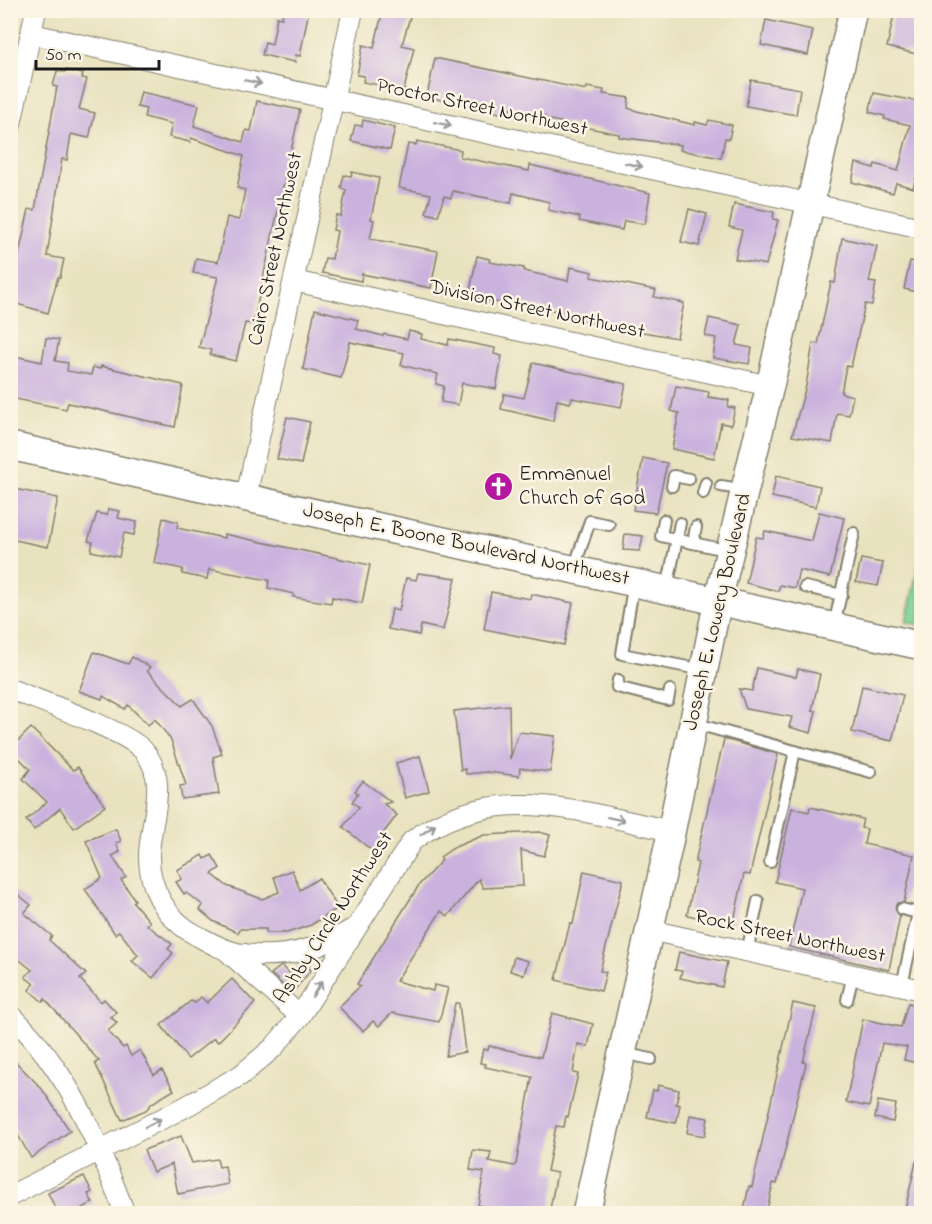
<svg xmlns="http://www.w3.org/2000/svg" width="932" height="1224" viewBox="0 0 932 1224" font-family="'Indie Flower',sans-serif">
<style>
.green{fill:#7bd194;stroke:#4c7658;stroke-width:1.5}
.building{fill:#cab2de}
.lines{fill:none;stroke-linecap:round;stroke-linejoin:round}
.lane-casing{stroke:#827f6e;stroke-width:14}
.street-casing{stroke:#827f6e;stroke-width:22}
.secondary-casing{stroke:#827f6e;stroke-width:30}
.lane{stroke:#fff;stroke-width:10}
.street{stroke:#fff;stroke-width:20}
.secondary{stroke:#fff;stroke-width:27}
.oneway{stroke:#999}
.labels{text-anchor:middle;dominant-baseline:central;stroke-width:5;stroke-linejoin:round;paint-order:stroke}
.street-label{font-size:21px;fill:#1c1c1c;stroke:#fcf5e5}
.poi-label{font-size:21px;fill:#1c1c1c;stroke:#fcf5e5;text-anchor:start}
</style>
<rect width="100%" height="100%" fill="#fcf5e5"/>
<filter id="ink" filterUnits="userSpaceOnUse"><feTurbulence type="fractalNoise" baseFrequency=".0167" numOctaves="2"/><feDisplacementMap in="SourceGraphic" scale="12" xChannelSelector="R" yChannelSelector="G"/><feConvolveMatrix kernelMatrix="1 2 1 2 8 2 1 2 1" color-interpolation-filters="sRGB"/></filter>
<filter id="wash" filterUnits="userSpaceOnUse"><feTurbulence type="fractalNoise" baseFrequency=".008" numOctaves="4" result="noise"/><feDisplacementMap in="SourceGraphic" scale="24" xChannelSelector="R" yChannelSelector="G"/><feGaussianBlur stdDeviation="1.35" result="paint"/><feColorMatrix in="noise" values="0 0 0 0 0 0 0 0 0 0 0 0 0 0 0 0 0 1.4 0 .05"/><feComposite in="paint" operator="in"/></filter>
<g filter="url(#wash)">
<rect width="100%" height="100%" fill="#e9e2bf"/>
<path class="green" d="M921 554V625L906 622Z"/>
<g id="blocks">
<g class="building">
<path d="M283 10H309L300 56 296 55 295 62 262 55 265 42 272 44 277 17 282 18Z"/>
<path d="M383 10H412L402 45 414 48 404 90 363 82 364 76 357 75 363 45 374 48Z"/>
<path d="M895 10H921V55L887 47Z"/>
<path d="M766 20 813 30 808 55 761 45Z"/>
<path d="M435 58 586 90 587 87 604 90 603 94 629 98 628 108 637 111 695 125V122L707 125 709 120 732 125 729 139 725 138 721 158 680 150 681 145 619 137V134L545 119V116L510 108 509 115 486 110 488 103 447 96 446 101 432 98 427 96Z"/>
<path d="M66 70 83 74 82 78 87 79 79 109 95 113 89 138 71 134 67 160 62 159 47 256 64 259 60 278 58 277 48 313 10 302V272L14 273 17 254H19L29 209 35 210 57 87 53 86 57 71 65 72Z"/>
<path d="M751 80 800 89 796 115 746 106Z"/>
<path d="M141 92 199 105 194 126 243 142 246 130 251 131 257 101 300 110 253 324 245 323 236 361 210 355 211 350 199 347 218 277 193 273 196 258 218 262 227 217 239 220 245 190 237 188 244 156 191 138 190 142 169 137 172 124 144 117 146 109 137 107Z"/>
<path d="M874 93 916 101 917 97 921 98V157L913 188 896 183 893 193 852 182 856 163 874 168 875 164 898 171 910 125 884 119 885 116 869 112Z"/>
<path d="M363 120 395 128 390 150 351 141 355 125 362 126Z"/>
<path d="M417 141 461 150 460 157 529 171 530 165 650 193 645 224 624 221 622 230 579 221 580 217 548 210 549 202 513 193 511 203 453 191 451 198 444 196 438 216 426 213 431 194 399 188 408 144 416 145Z"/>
<path d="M352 172 379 178 371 219 374 220 370 239 438 251 431 288 362 274 361 281 322 273 325 258 332 259 337 231 333 230 336 215 341 216 346 190 341 188 344 175 351 176Z"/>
<path d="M734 204 774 212 773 219 778 220 766 265 735 259 742 230 729 227Z"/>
<path d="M689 209 707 214 699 246 681 242Z"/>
<path d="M842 238 877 246 869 282 876 283 872 305 865 304 851 367 846 366 841 393 853 396 849 415 837 413 832 443 792 436 806 386 813 343 818 344 831 282 835 283Z"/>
<path d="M477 256 490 259 489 262 524 268V271L568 281 570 267 593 272 591 277 656 290 654 297 684 303 677 338 592 323 560 315 561 312 508 300 507 304 477 299 479 293 470 291Z"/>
<path d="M910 261 921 263V293L904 289Z"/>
<path d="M315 309 358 320 356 329 383 336 384 334 407 339 409 331 422 334 421 339 448 345 449 339 495 348 494 354 502 356 496 389 462 383 458 405 441 402 444 386 436 384 438 374 401 365 404 353 350 342 341 378 303 369Z"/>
<path d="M709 318 741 325 736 345 752 348 749 364 713 358 716 338 705 336Z"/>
<path d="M46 338 59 340 55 361 68 363 67 371 91 375 93 367 100 369 101 366 183 385 175 427 68 403 66 409 10 398V355L42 362Z"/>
<path d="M533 363 626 384 621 407 572 398 570 403 557 400 553 421 501 409 504 394 524 398Z"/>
<path d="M676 386 709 392 708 397 729 400 728 407 735 408 731 425 721 423 714 458 672 449 679 413 671 411Z"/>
<path d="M287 417 310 422 301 464 277 459Z"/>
<path d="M643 458 667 463 656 513 633 510Z"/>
<path d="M776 476 820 486 816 507 772 497Z"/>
<path d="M10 488 58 498 48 547 10 539Z"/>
<path d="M108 509 120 511 118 518 137 522 134 535 124 533 119 557 91 551 93 542 88 541 97 513 107 515Z"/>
<path d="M819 512 844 518 830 577 799 570 795 588 780 585 778 591 746 583 756 537 763 538 765 531 812 541Z"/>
<path d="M163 518 178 522 177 528 224 538V534L370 565 362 603 332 597 331 603 293 597 294 594 268 588 269 580 209 569 207 579 182 574 183 569 154 563Z"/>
<path d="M625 534 643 536 640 551 623 550Z"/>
<path d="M861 559 883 563 878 586 856 582Z"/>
<path d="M418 573 456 578 443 630 421 625 419 635 388 629 392 609 399 611 406 578 416 580Z"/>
<path d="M491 592 530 599 531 594 573 603 564 645 484 629Z"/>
<path d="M94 652 128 664 132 657 150 667 147 671 182 706 193 699 212 726 222 754 213 757 219 794 182 799 180 786 186 785 171 740 155 719 148 725 128 705 125 709 103 696 102 699 79 691Z"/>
<path d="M757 668 796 677 798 669 820 674 812 710 816 711 811 733 789 727 792 717 746 709 739 689 752 691Z"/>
<path d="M862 686 903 695 892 741 852 732Z"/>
<path d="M509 705 510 759 519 732 555 736 550 772 520 768 519 776 487 772 466 774 465 769 461 770 454 711Z"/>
<path d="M31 728 73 770 78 767 105 806 74 828 60 808 34 830 26 820 47 802 23 779 30 769 10 749Z"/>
<path d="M724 739 778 754 750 875 744 874 733 925 687 915 698 863 695 862Z"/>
<path d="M420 756 429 791 405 798 396 763Z"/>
<path d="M363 781 391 802 384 804 397 815 385 831 383 835 387 838 375 853 343 827 359 807 352 802 358 793 355 791Z"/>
<path d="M810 807 863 819 861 828 867 829 864 844 914 855 904 902 897 903 895 908 900 916 889 970 789 947 802 888 775 882 792 808 809 812Z"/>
<path d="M116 829 121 841 116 843 120 852 112 856 126 877 121 880 135 900 133 902 150 922 147 925 172 944 168 949 173 953 153 978 132 961 138 955 119 931 115 934 85 889 102 878 86 841Z"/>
<path d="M539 832 550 835 544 856 521 850 523 886 483 888 479 879 448 916 441 911 396 981 433 991 434 985 448 988 439 1022 392 1013 379 1026 373 1021 363 1031 339 1007 360 986 357 984 419 885 442 860 440 857 455 847 484 835Z"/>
<path d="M203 855 205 859 212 855 220 868 212 874 227 886 262 899 279 892 274 877 292 870 300 890 319 878 338 908 311 925 287 933H266V929H240L238 933 213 921 200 910 203 905 186 893 184 894 176 882 182 879 177 870Z"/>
<path d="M584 871 623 880 600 971 606 972 601 991 556 980 570 923 573 924Z"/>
<path d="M10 888 31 905 24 913 52 936 49 940 86 974 80 979 101 1002 104 999 116 1012 111 1017 117 1023 108 1031 123 1048 126 1046 131 1056 140 1050 154 1075 162 1070 174 1090 152 1103 146 1110 122 1120 95 1063 99 1061 45 999 43 1002 29 990 34 984 25 977 32 970 10 952Z"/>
<path d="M679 952 727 962 722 987 680 978 682 971 675 970Z"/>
<path d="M514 957 528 961 524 975 510 971Z"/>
<path d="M303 963 311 970 292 993 271 974 281 966 290 973Z"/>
<path d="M232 979 255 1003 218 1042 214 1038 188 1059 161 1025 191 1001 195 1003 201 997 207 1003Z"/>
<path d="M455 1003H459L465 1052 446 1056Z"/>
<path d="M793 1003 816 1008 803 1062 806 1063 803 1075 777 1184 773 1183 766 1214H743L749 1186 752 1187Z"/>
<path d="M908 1003 921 1006V1043L917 1063 904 1060 907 1047 882 1043 869 1107 846 1102 863 1019 901 1027Z"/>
<path d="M552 1013 593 1024 588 1046 578 1044 573 1073 578 1074 568 1117 566 1116 564 1127 556 1126 547 1171 557 1173 549 1214H502V1210L478 1205 484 1172 470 1170 473 1150 491 1152 489 1161 514 1166 516 1164 532 1077 485 1067 486 1064 480 1063 483 1049 488 1050 489 1046 541 1057Z"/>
<path d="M10 1056 42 1089 70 1131 31 1158 10 1121Z"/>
<path d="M658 1085 679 1090 676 1104 680 1105 676 1123 647 1117 653 1090 657 1091Z"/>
<path d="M878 1101 896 1104 893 1122 875 1118Z"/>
<path d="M690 1115 708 1118 705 1136 687 1133Z"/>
<path d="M181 1136 192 1163 217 1159 219 1167 225 1166 228 1184 178 1194 172 1164 153 1172 144 1150Z"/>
<path d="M916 1162 921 1163V1214H904Z"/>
<path d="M84 1176 92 1192 88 1194 93 1203 70 1214H58L48 1193Z"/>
</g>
</g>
</g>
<g filter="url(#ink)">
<use href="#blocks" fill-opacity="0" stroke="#827f6e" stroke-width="1.5"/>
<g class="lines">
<defs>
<g id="lane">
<path d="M672 486 674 476 689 479"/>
<path d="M721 486 745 490"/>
<path d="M703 493 706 483"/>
<path d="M664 520 661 536 730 551"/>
<path d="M693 543 696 527"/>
<path d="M574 568 590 521 609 525"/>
<path d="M634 582 622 654 703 670"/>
<path d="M805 587 842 595"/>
<path d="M667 589 680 523"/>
<path d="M834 626 854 533"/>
<path d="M618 680 617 687 668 700 670 690"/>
<path d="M693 723 871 772"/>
<path d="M770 862 795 751"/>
<path d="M747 952 758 901"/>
<path d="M902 985 918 913 902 909"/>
<path d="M847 1000 853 975"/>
<path d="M622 1053 651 1059"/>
</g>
<g id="street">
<path d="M32 34 922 228"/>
<path d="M10 128 36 10"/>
<path d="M294 281 770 386"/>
<path d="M246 497 353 10"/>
<path d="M10 689C40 701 124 730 143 750 171 781 149 822 149 856 149 889 167 920 196 935 209 942 222 950 237 953 278 960 316 951 351 930"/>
<path d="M649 930 922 990"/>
<path d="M227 951 300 1016"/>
<path d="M10 1014C68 1070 97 1139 125 1214"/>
<path d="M10 1196 185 1107 241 1075 273 1048 300 1016 412 841C494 779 581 812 671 831"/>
</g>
<g id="secondary">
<path d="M10 446 922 646"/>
<path d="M586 1214 669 843 718 600 770 386 853 10"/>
</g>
</defs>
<use href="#lane" class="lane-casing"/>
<use href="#street" class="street-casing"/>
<use href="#secondary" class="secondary-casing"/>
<use href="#lane" class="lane"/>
<use href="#street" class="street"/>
<use href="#secondary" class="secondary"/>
</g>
<defs><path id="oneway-shaft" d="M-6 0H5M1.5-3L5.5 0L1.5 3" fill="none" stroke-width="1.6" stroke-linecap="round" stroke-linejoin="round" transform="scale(1.5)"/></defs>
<g class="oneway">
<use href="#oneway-shaft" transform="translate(253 82) rotate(12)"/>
<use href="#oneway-shaft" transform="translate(443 124) rotate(12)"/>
<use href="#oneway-shaft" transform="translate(634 165) rotate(12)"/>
<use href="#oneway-shaft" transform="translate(616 819) rotate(12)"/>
<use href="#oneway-shaft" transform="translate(428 830) rotate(-34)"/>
<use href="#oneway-shaft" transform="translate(317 989) rotate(-58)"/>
<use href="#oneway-shaft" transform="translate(153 1123) rotate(-27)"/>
</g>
</g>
<defs>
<symbol id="church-disc" viewBox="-11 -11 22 22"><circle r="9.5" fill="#b5179e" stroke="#fcf5e5"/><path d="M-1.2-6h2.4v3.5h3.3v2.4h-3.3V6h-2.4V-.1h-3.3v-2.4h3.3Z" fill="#fff"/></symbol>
</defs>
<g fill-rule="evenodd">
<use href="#church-disc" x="482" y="470" width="33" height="33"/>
</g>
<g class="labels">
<g class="street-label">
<text transform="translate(482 108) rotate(12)">Proctor Street Northwest</text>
<text transform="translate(276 249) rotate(-78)">Cairo Street Northwest</text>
<text transform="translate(537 310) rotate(12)">Division Street Northwest</text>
<text transform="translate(466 545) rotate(12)">Joseph E. Boone Boulevard Northwest</text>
<text transform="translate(718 612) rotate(-77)">Joseph E. Lowery Boulevard</text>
<text transform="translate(334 918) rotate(-57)">Ashby Circle Northwest</text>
<text transform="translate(790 937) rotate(12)">Rock Street Northwest</text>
</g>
<g class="poi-label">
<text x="519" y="475">Emmanuel<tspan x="519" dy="24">Church of God</tspan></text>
</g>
</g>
<rect width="932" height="1224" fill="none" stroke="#fcf5e5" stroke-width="36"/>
<path d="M36 60v9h123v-9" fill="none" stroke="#1c1c1c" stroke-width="3"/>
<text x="45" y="60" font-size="18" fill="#1c1c1c" stroke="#fcf5e5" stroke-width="4.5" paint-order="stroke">50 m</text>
</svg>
